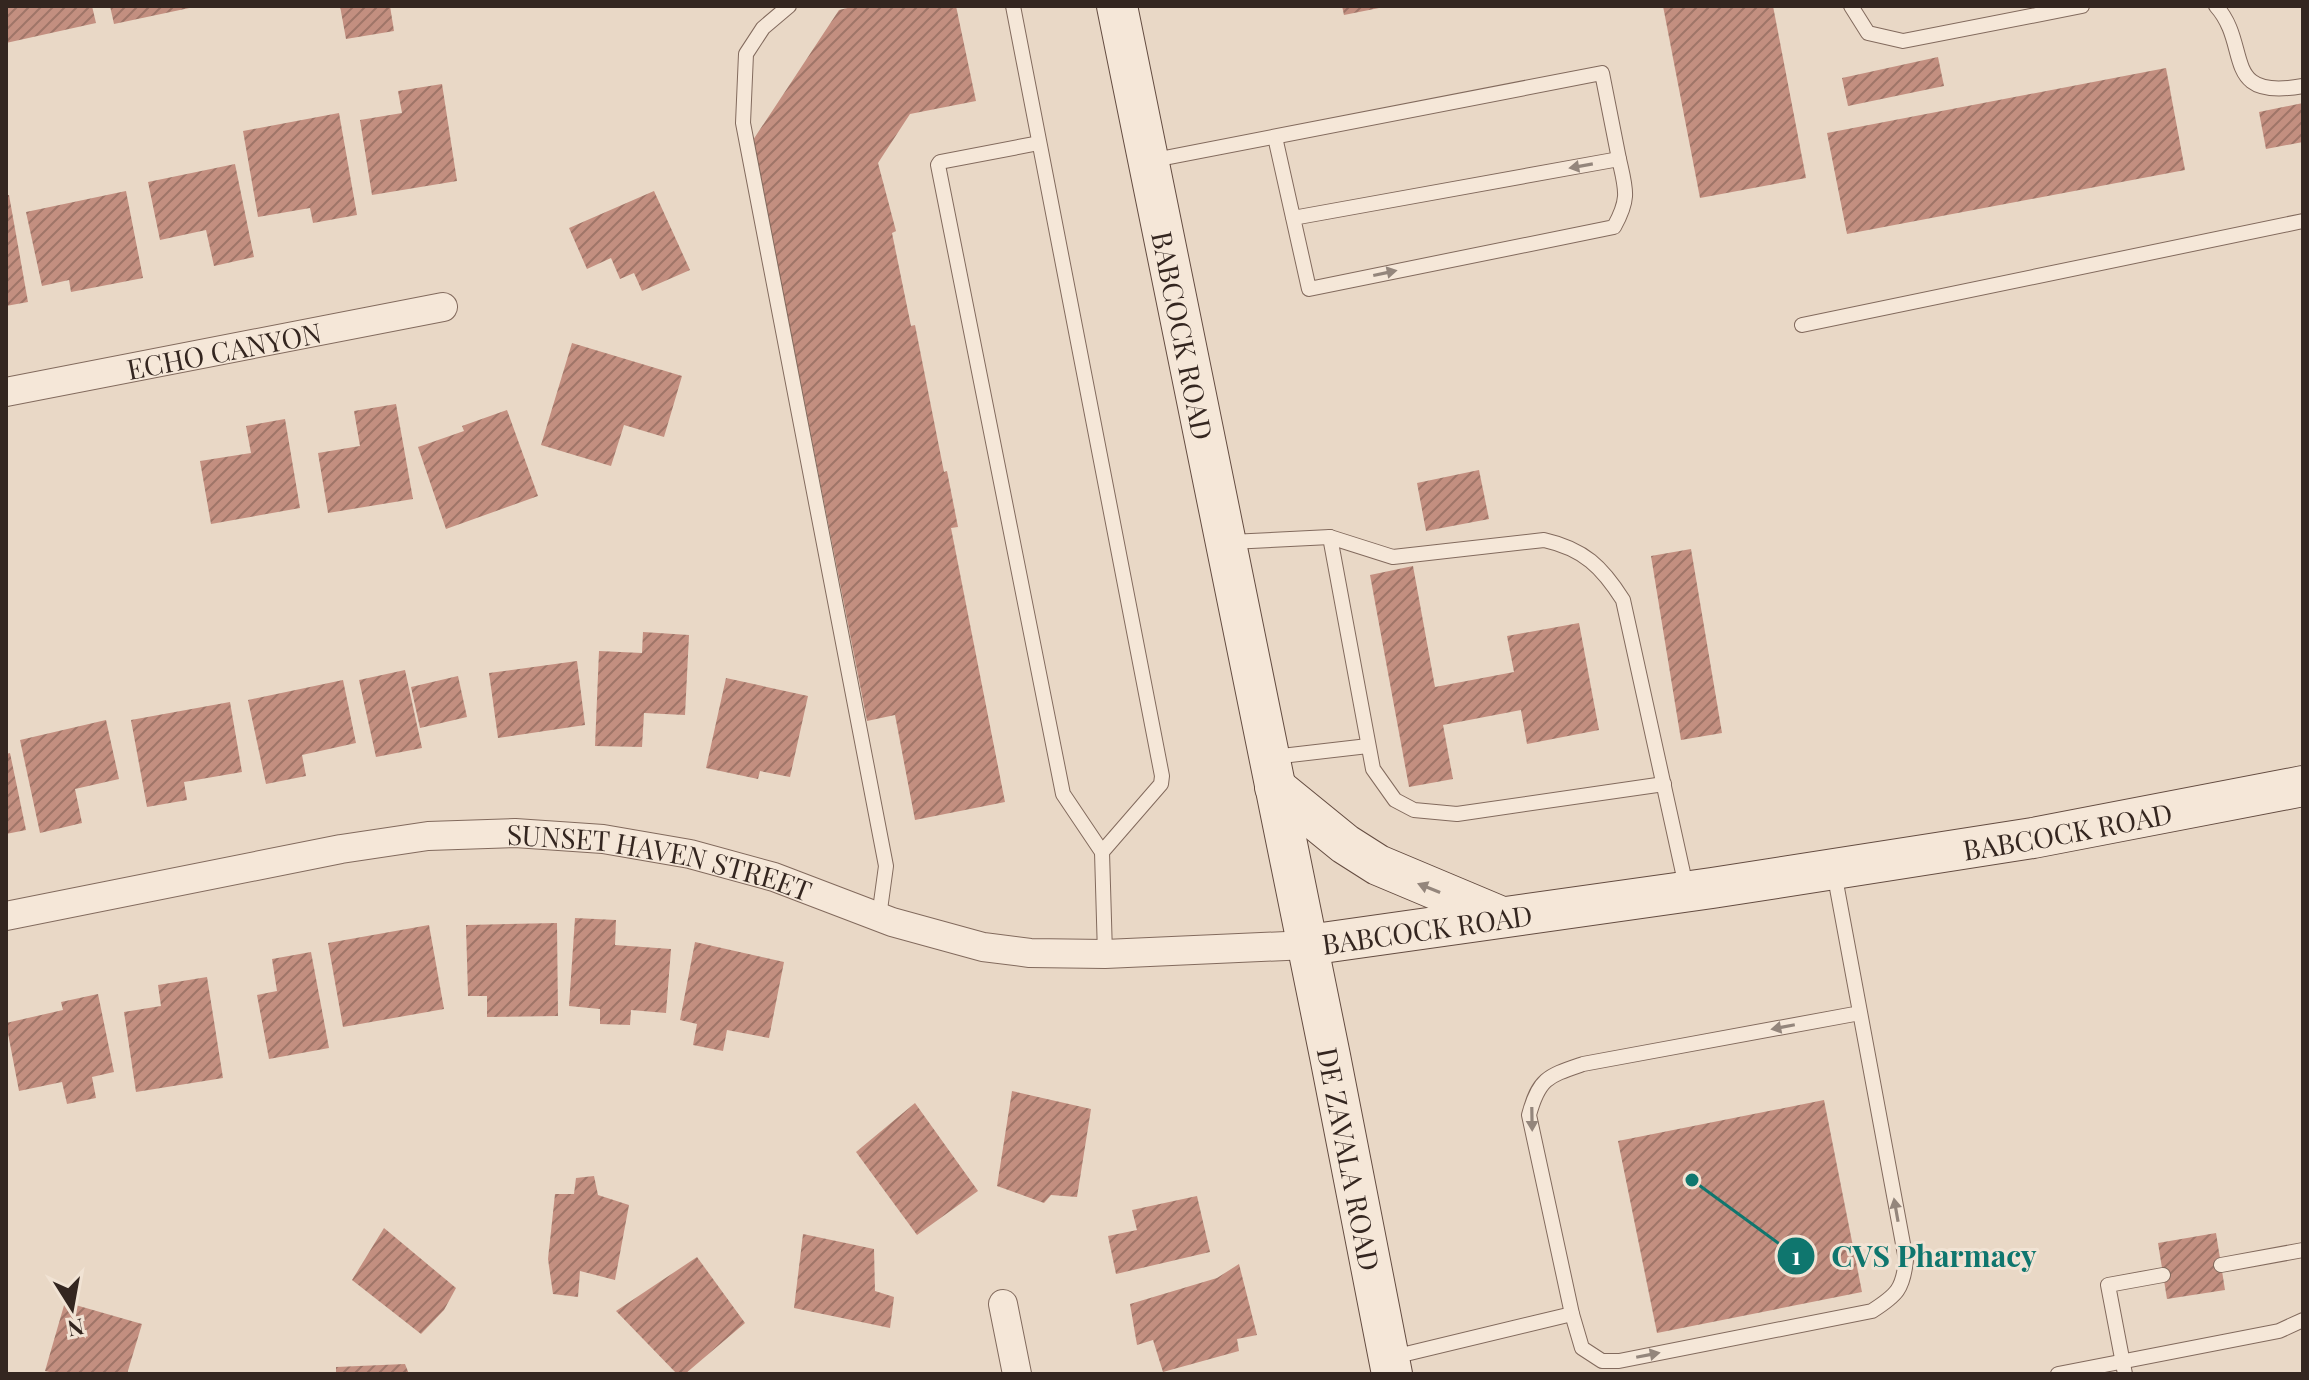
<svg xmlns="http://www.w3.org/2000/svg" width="2309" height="1380" viewBox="0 0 2309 1380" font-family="'Playfair Display',serif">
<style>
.building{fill:url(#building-hatch)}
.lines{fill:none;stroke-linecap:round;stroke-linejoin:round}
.service-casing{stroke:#826a5d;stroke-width:16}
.minor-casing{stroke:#826a5d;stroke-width:30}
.secondary-casing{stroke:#644c41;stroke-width:42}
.service{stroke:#f5e7d8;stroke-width:14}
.minor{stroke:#f5e7d8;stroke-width:28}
.secondary{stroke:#f5e7d8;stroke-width:40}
.oneway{fill:#94867c}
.labels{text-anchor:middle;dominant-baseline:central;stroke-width:6;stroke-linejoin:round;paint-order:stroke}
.street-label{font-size:28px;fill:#342620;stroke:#f1e3d4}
.leader{fill:none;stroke:#0f766e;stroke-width:3}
.callout-dot{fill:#0f766e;stroke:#f1e3d4;stroke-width:3}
.mark-label{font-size:24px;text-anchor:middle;font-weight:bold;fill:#fff}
.callout-label{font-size:30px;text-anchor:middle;font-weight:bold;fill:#0f766e;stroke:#f1e3d4;stroke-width:6;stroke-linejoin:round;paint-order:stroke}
</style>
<defs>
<pattern id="building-hatch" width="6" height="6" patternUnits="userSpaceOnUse" patternTransform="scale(2)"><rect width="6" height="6" fill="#c38f80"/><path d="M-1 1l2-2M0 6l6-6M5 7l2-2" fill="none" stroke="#9f7568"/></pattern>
</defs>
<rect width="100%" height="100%" fill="#e9d8c6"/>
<g class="building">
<path d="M6 6H92L96 23 6 43Z"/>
<path d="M110 6H194V7L114 24Z"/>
<path d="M340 6H390L394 31 346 39Z"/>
<path d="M856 6H956L976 101 910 114 878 163 896 231 892 233 911 326 915 325 944 472 947 471 958 527 951 528 1005 802 915 820 895 715 867 721 753 140 839 10Z"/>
<path d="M1342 6H1384V7L1344 15Z"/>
<path d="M1663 6H1773L1806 178 1700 198Z"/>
<path d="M1938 57 1944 86 1848 106 1842 78Z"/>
<path d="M2166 68 2185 170 1847 234 1827 133Z"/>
<path d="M442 84 457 181 372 195 360 120 402 113 398 91Z"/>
<path d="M2303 103V142L2266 149 2259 112Z"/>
<path d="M339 113 357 215 313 223 310 208 258 217 243 131Z"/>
<path d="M235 164 254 257 214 266 206 230 160 240 148 182Z"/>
<path d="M126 191 143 278 71 292 69 280 42 286 26 212Z"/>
<path d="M654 191 690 270 642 291 634 273 620 279 611 258 587 269 569 228Z"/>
<path d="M6 195H9L28 302 6 306Z"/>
<path d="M572 343 682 376 664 437 624 425 611 466 541 445Z"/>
<path d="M396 404 413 499 328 513 318 453 360 446 354 411Z"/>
<path d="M507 410 538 496 446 529 418 447 464 431 462 426Z"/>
<path d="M285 419 300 508 211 524 200 461 251 453 246 426Z"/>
<path d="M1479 470 1489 519 1426 531 1417 483Z"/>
<path d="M1691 549 1722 733 1681 740 1651 556Z"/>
<path d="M1413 566 1435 687 1514 672 1507 636 1579 623 1599 730 1527 744 1521 710 1443 725 1453 779 1409 787 1370 575Z"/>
<path d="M643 632 689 635 685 715 644 713 642 747 595 746 599 651 642 653Z"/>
<path d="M577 661 585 725 498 738 489 673Z"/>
<path d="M405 670 422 748 376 757 359 680Z"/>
<path d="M458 676 467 717 420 728 411 687Z"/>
<path d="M726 678 808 696 790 777 760 771 758 779 706 768Z"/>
<path d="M343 680 356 743 302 755 306 776 266 784 248 700Z"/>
<path d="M230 702 242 772 184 782 187 800 147 807 131 720Z"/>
<path d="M106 720 119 779 75 789 82 823 40 833 20 740Z"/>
<path d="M10 753 26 830 6 834V754Z"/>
<path d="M575 918 616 920 615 945 671 949 666 1013 631 1010 630 1025 600 1024V1009L569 1006Z"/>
<path d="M557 923 558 1016 487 1017V996H468L466 925Z"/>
<path d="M429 925 444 1009 343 1027 328 943Z"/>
<path d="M695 942 784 962 769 1038 727 1030 723 1051 693 1045 697 1024 680 1020Z"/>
<path d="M311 952 329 1048 269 1059 257 995 277 991 272 959Z"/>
<path d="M207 977 223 1078 136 1092 124 1012 161 1006 158 985Z"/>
<path d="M98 994 114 1072 92 1077 96 1098 67 1104 62 1082 19 1091 6 1023 63 1010 61 1002Z"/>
<path d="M1012 1091 1091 1109 1077 1197 1051 1195 1044 1203 997 1186Z"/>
<path d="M1824 1100 1862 1292 1657 1333 1618 1141Z"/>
<path d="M915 1103 978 1191 917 1235 856 1152Z"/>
<path d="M594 1176 598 1195 629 1205 615 1280 580 1271 578 1297 553 1294 548 1259 555 1194H574L576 1178Z"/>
<path d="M1197 1196 1210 1252 1116 1274 1108 1236 1137 1230 1132 1210Z"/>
<path d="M384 1228 456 1288 444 1310 421 1334 352 1280Z"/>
<path d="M2216 1233 2225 1290 2167 1299 2158 1243Z"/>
<path d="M803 1234 874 1249 875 1291 894 1297 890 1328 794 1308Z"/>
<path d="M697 1257 745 1323 685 1374H677L616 1311Z"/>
<path d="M1239 1264 1257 1335 1237 1339 1239 1351 1163 1372 1153 1340 1137 1345 1130 1304 1217 1278Z"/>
<path d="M65 1302 142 1324 127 1374H59L45 1371Z"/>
<path d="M405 1364 409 1374H336V1367Z"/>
</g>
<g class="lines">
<defs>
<g id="service">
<path d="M789 6 763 28 746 54 743 123 886 866 879 917"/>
<path d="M1013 6 1162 776 1161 784 1102 852 1105 954"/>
<path d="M1851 6 1868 33 1903 41 2082 6"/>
<path d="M2216 6C2252 46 2219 101 2303 86"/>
<path d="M1275 137 1309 289 1614 227C1630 198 1626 190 1619 159L1293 218"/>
<path d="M1039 143 940 162 938 165 1063 794 1102 852"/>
<path d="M1149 161 1602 73 1619 159"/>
<path d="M1802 325 2303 221"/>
<path d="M1330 537 1373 769 1395 800 1414 810 1457 814 1664 784"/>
<path d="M1230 542 1330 537 1393 557 1544 540C1584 549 1602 567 1623 600L1687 891"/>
<path d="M1273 757 1368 746"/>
<path d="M1834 872 1906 1260C1903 1289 1897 1295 1872 1311L1619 1361H1602L1582 1348 1572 1314 1529 1115C1539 1078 1548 1076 1583 1064L1860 1013"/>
<path d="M2221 1265 2303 1250"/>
<path d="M1389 1358 1572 1314"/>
<path d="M2058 1374 2279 1331 2303 1320"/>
<path d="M2125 1374 2108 1285 2163 1275"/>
</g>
<g id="minor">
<path id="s1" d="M6 392 443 307"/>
<path id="s2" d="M6 916 341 849 428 836 515 833 603 839 690 854 774 877 892 922 983 947 1030 953 1105 954 1308 945"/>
<path d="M1003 1304 1017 1374"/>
</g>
<g id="secondary">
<path id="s3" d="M1117 6 1330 1056 1392 1374"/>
<path d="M1275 787 1345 844 1378 865 1497 915"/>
<path id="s4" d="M1308 945 1712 888 2033 838 2303 786"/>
</g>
</defs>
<use href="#service" class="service-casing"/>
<use href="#minor" class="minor-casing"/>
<use href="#secondary" class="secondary-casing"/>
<use href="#service" class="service"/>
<use href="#minor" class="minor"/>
<use href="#secondary" class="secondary"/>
</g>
<defs><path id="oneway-solid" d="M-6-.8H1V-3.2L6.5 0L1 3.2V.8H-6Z" transform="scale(2)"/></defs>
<g class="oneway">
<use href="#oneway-solid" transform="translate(1581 166) rotate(170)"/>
<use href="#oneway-solid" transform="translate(1385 273) rotate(-12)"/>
<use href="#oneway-solid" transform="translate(1429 888) rotate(-158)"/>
<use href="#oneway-solid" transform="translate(1783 1027) rotate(169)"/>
<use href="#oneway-solid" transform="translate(1532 1119) rotate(89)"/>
<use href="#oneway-solid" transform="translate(1896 1210) rotate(-100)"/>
<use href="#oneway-solid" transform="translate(1648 1355) rotate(-11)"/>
</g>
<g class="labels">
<g class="street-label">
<text stroke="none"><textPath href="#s3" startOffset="336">BABCOCK ROAD</textPath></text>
<text stroke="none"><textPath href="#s1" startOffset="222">ECHO CANYON</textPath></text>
<text stroke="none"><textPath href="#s4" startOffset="768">BABCOCK ROAD</textPath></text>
<text stroke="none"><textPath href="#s2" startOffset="664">SUNSET HAVEN STREET</textPath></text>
<text stroke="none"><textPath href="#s4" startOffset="120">BABCOCK ROAD</textPath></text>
<text stroke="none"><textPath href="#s3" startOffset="1176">DE ZAVALA ROAD</textPath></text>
</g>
</g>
<path class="leader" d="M1692 1180L1796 1256"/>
<g class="callout-dot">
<circle cx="1692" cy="1180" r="8"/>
<circle cx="1796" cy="1256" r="20"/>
</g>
<g class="mark-label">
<text x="1796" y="1265">1</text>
</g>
<g class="callout-label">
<text x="1934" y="1267">CVS Pharmacy</text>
</g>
<rect width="2309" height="1380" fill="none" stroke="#342620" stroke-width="16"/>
<g transform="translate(72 1308) rotate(169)" stroke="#f1e3d4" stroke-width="6" paint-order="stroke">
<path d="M0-6L14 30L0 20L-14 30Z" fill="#342620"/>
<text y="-12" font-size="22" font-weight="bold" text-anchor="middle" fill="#342620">N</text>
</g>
</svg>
